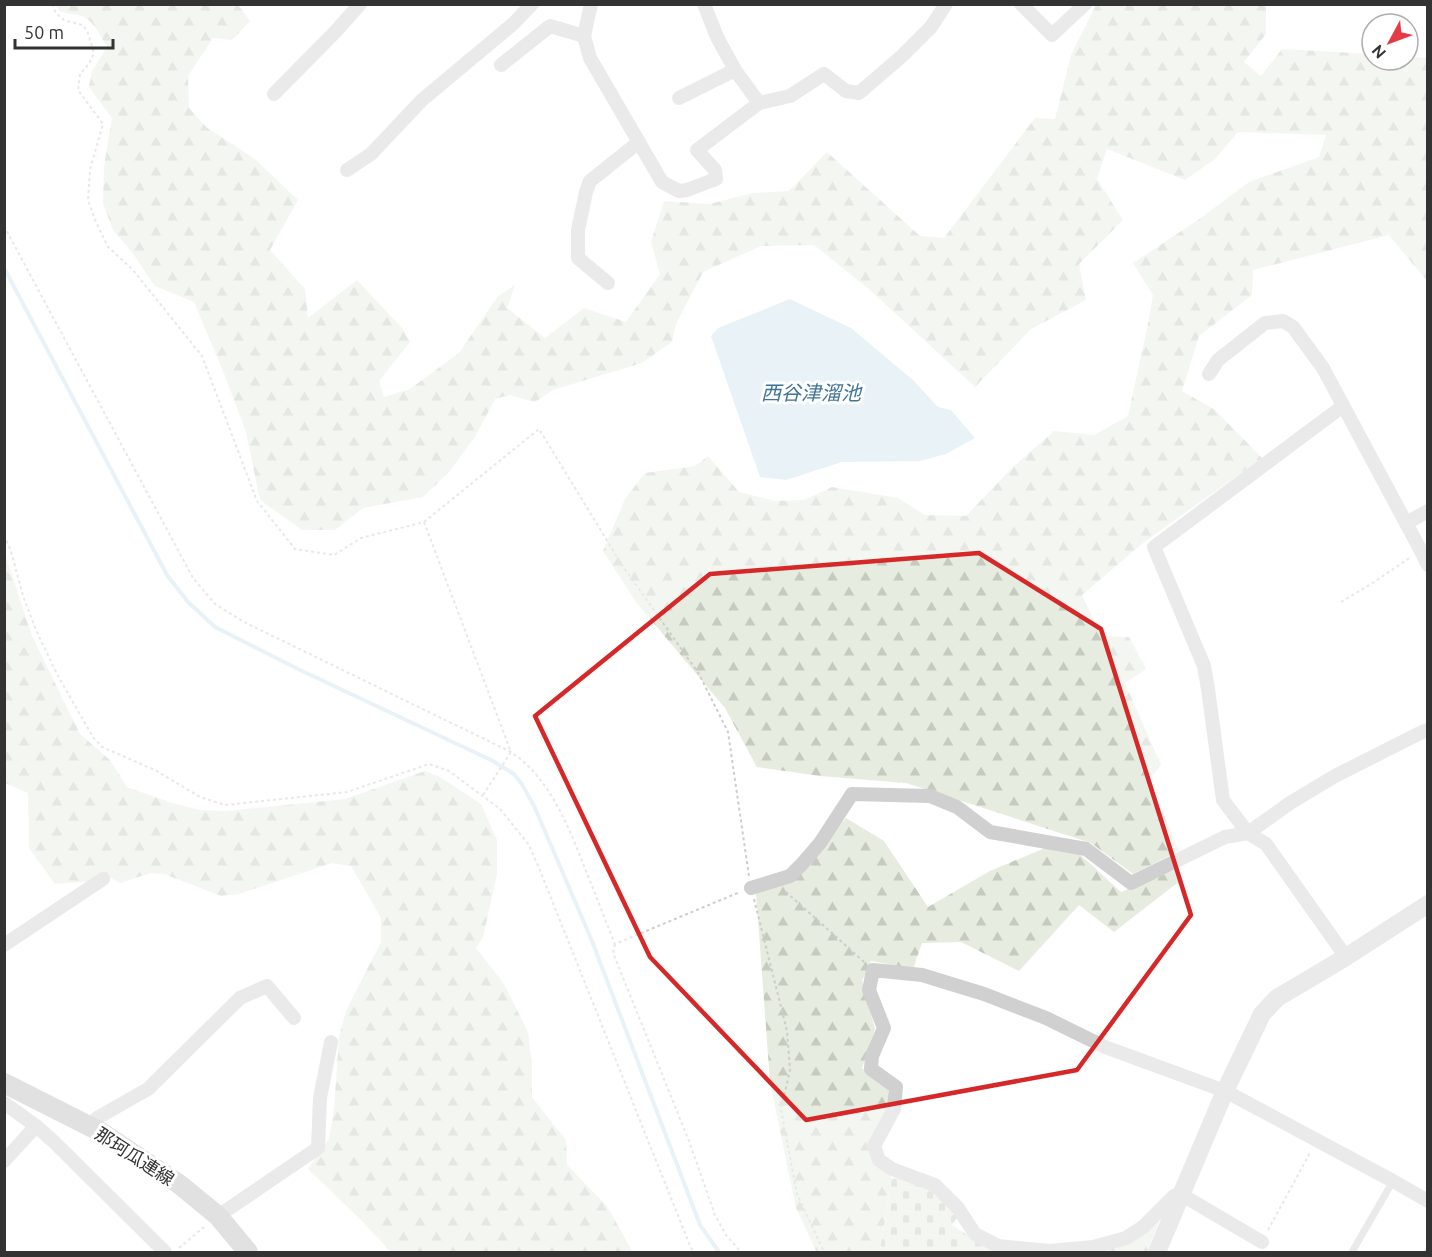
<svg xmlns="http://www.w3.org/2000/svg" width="1432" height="1257" viewBox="0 0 1432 1257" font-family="Ubuntu,'Noto Sans JP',sans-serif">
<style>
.forest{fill:url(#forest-firs)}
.cemetery{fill:url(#cemetery-stones)}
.water{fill:#cfe2ee}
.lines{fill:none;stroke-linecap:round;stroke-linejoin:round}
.stream{stroke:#cfe2ee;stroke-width:4}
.path{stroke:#cdcdcd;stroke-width:2;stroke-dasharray:3 3;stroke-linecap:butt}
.service{stroke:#d0d0d0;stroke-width:7}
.minor{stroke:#d0d0d0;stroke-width:14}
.tertiary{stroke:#d0d0d0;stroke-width:18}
.secondary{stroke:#bdbdbd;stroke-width:20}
.marked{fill:none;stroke:#d62828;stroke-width:4.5;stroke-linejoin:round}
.labels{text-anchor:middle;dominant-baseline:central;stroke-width:6;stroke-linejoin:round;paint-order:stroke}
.street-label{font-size:18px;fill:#333;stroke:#fff}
.water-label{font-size:20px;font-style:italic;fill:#3f7597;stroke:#fff}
</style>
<defs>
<pattern id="forest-firs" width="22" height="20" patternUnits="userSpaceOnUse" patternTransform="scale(1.5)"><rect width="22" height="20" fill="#e6ecdf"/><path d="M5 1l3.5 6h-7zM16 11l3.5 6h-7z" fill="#c6cbc0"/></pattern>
<pattern id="cemetery-stones" width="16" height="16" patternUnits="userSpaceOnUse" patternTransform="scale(1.5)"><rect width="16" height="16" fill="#e6ecdf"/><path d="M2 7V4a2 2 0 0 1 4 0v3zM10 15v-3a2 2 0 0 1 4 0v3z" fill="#c6cbc0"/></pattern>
</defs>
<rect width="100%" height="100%" fill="#fff"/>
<g class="forest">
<path d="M56 5H238L250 21 232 40 213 38 188 76 189 108 206 127 255 159 298 200 270 250 305 289 308 318 357 280 402 328 410 342 379 381 384 397 410 389 459 353 498 296 515 285 507 308 545 338 584 308 626 322 660 274 651 242 664 201 709 204 753 193 789 191 827 152 920 236 944 238 1035 118 1055 119 1071 55 1096 5H1266V34L1244 62 1261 76 1282 49 1372 54V60H1408V56L1427 58V281L1389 235 1253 270 1252 295 1199 336 1182 391 1215 410 1262 458 1143 543 1082 595 1101 636 1129 637 1146 669 1125 683 1161 765 1149 780 1179 851 1133 874 1091 843 906 783 820 776 757 767 725 708 636 602 603 551 625 499 645 473 695 466 708 456 739 492 775 501 804 500 832 487 898 498 925 515 966 516 1014 466 1054 431 1094 435 1128 416 1148 324 1153 295 1133 263 1198 220 1249 182 1319 157 1326 135 1238 132 1215 159 1185 180 1107 149 1097 179 1123 220 1079 264 1086 300 1031 329 975 387 870 290 814 245 761 246 703 272 676 324 672 342 642 363 553 390 535 402 509 395 495 399 475 437 449 472 423 497 363 508 335 530H302L260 500 246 432 225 376 194 302 155 286 131 251 113 230 103 203 104 166 112 118 89 87 92 71 107 47C100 35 93 18 78 15 71 14 66 13 59 11Z"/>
<path d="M4 551 32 636 80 734 110 760 127 787 169 802 200 810 226 811 345 799 425 771 440 777 481 804 497 840V875L483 937 476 948 504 984 528 1032 532 1065V1097L566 1140 567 1165 607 1206 631 1249V1252H391L360 1219 308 1169 329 1139 334 1110 339 1037 346 1011 381 942V918L351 866 332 863 239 894 221 896 164 874 151 873 120 883 109 877 84 882 55 884 29 848 28 793 5 783Z"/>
<path d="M846 818 884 841 928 907 990 871 1050 846 1076 851 1121 892 1177 869 1181 880 1114 932 1079 905 1019 971 961 942 922 943 913 969 871 961 862 981 875 1029 862 1068 888 1089 889 1107 869 1142 871 1159 892 1178 880 1250 883 1252H818L816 1251 796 1208 770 1082 756 892 795 877Z"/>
<path d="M1160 1220 1147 1252H1045L1128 1245Z"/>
</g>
<path class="cemetery" d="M892 1178 911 1179 933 1189 958 1216 952 1225 986 1247 998 1252H883L880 1250Z"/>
<path class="water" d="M790 299 851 328 913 380 938 407 951 410 975 438 946 454 920 461 842 462 786 480 760 477 711 336 718 328Z"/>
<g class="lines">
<path class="stream" d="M4 268 167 575 188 602 215 627 298 669 491 760 514 774 523 786 535 808 592 941 700 1225 719 1252"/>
<g class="path">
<path d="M52 4 56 13 64 20 82 25 87 30 94 53 89 64 80 74 78 90 103 124 90 170 88 200 96 222 108 247 133 270 202 356 257 501 295 549 334 555 361 538 424 522 539 429 622 565 699 674 728 732 749 876"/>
<path d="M4 226 193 578 215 604 244 622 511 752C551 779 569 828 586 871 596 895 605 920 615 944L740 892"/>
<path d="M424 522 511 752"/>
<path d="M4 535 11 551 23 596 36 630 58 676 93 737 102 747 155 770 200 797 225 805 347 792 429 764 449 771 500 809 529 845 539 868 691 1248 695 1252"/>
<path d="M1341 602 1371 584 1411 557"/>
<path d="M483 795 511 752"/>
<path d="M786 892 864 962"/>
<path d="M754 899 787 1031 790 1070 781 1110 797 1194 824 1252"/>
<path d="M615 944 613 953 689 1141 715 1215 726 1235 741 1252"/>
<path d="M1268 1230 1311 1151"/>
<path d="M179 1248 204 1227"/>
</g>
<g class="service">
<path d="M1352 1252 1393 1181"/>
<path d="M1427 1252 1428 1251"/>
</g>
<g class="minor">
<path d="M591 4 584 36 590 58 662 182 679 191 687 190 716 179 715 170 697 150 759 103 790 96 824 74 846 91 859 93 902 56 931 27 946 4"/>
<path d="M704 4 717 37 735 70 759 103"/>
<path d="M1021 4 1052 35 1085 4"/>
<path d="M501 65 550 26 584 36"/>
<path d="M274 94 337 30 360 4"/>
<path d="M679 98 735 70"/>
<path d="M347 170 371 154 422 100 514 23 532 4"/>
<path d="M608 283 578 258V230L586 192 590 181 639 142"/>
<path d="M1209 374 1218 360 1265 323 1283 321 1293 327 1323 368 1421 551 1428 565"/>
<path d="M1343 406 1154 547 1204 666 1208 689 1223 800 1248 833 1266 844 1346 957"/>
<path d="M1406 523 1428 511"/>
<path d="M751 888 790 876 802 864 820 843 852 794 930 796 957 807 990 832 1086 849 1131 883 1225 837 1248 833 1290 803 1335 776 1424 731 1428 730"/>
<path d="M4 945 103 879"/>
<path d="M4 1103 36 1126 53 1141 165 1252"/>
<path d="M92 1128 97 1118 148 1089 240 998 267 986 294 1018"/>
<path d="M4 1161 36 1126"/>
<path d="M218 1216 318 1148 320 1098 331 1042"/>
<path d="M1262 1242 1182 1195 1174 1196 1143 1227 1126 1238 1093 1247 1050 1251 998 1246 975 1234 958 1208 935 1185 892 1169 879 1160 874 1146 894 1109 896 1087 871 1069 872 1056 884 1028 869 990 873 970 922 975 984 994 1046 1018 1105 1047 1225 1091 1393 1181 1428 1201"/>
</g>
<path class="tertiary" d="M1157 1252 1225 1091 1262 1014 1277 998 1346 957 1428 904"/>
<path class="secondary" d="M4 1083 101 1132 179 1184 218 1216 248 1252"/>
</g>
<path d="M0 0H1432V1257H0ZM979 553 1101 629 1191 915 1077 1070 806 1120 650 957 535 716 710 574Z" fill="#fff" fill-opacity=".55" fill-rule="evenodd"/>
<path class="marked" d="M979 553 1101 629 1191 915 1077 1070 806 1120 650 957 535 716 710 574Z"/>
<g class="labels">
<g class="street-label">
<text transform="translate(135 1156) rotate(33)">那珂瓜連線</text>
</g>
<g class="water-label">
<text x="811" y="392">西谷津溜池</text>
</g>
</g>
<rect width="1432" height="1257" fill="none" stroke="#333333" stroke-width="12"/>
<g transform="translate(1390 42) rotate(229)"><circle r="28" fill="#ffffff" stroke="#adadad" stroke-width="1.5"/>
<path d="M0-4.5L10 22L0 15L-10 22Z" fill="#e63946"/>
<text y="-9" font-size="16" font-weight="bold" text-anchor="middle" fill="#333333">N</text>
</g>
<path d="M15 39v9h98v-9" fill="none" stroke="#333333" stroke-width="3"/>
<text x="24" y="39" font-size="18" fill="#333333" stroke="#ffffff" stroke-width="4.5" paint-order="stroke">50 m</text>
</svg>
